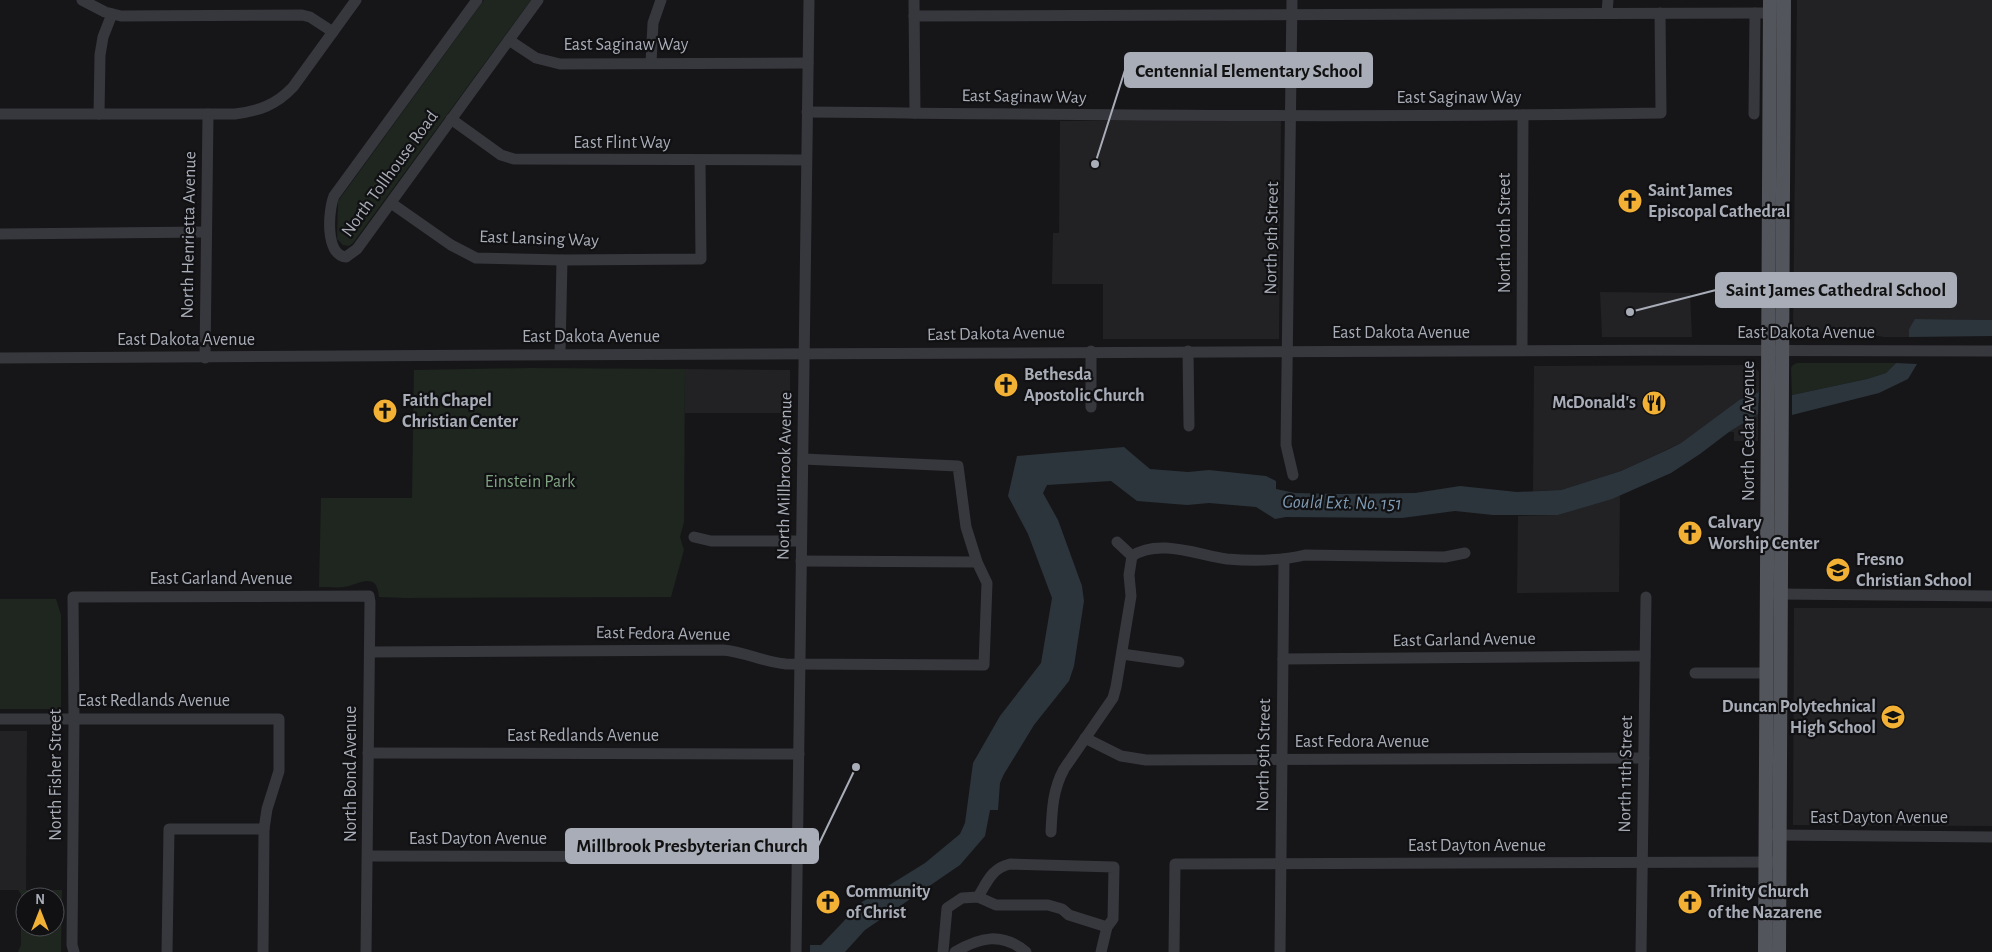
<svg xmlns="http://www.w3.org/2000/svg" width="1992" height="952" viewBox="0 0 1992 952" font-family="'Alegreya Sans',sans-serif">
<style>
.built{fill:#222225}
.green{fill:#1e261f}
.water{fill:#2c353c}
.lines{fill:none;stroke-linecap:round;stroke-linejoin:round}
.minor{stroke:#37383d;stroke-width:11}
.major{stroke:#53555c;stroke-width:14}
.labels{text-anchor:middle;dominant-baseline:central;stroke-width:4.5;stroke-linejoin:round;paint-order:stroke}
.street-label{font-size:18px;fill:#a8adb8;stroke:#111113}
.poi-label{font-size:18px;font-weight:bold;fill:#a8adb8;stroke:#111113;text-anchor:start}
.park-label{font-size:18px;fill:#7fa381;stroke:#111113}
.water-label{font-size:19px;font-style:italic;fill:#7f9bb3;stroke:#111113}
.leader{fill:none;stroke:#a8adb8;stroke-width:2}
.callout-dot{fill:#a8adb8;stroke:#111113;stroke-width:2}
.callout{fill:#a8adb8;stroke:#a8adb8;stroke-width:2}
.callout-label{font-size:19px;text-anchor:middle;font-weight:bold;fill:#111}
</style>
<rect width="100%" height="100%" fill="#161618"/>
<g class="built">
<path d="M1797 0H1992V320L1916 319 1909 329V337H1884L1860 333 1797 332 1793 327Z"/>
<path d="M1281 119 1279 339H1103V284H1052L1053 233H1059L1060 121Z"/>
<path d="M1600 292 1690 293 1692 337H1602Z"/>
<path d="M1753 365 1759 372V392L1739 400 1681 443 1621 471 1561 490 1533 491 1534 366Z"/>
<path d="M685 369 790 370V413H685Z"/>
<path d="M1758 414V441H1734V432H1729Z"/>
<path d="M1620 495 1619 592 1517 593 1518 516 1558 515Z"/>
<path d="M1794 608H1992V826L1793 825Z"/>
<path d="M0 731H27L26 890H0Z"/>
</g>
<g class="green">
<path d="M484 0H531L353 243 349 246 343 245 337 239 338 201Z"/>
<path d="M1797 363H1896L1886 373 1867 379 1792 395 1791 368 1793 365Z"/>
<path d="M530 368 685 369 684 522 680 537 684 550 671 597 405 598 379 597C377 569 357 586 344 587 336 588 328 587 319 587L321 498H412L414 370Z"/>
<path d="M0 599H56L61 615V709H0Z"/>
<path d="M0 890H62L61 952H18L21 945V911H25V927H55V897H49V895H25L24 900H21V894L18 890Z"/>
</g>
<g class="water">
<path d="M1915 319 1992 320V336L1909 337V329Z"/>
<path d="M1896 363 1917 364 1908 379 1879 393 1792 415V395L1867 379 1886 373Z"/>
<path d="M1759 392 1758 414 1729 432 1700 454 1671 473 1612 499 1558 515H1493L1455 511 1402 518 1286 517 1275 519 1256 507 1209 503 1187 505 1137 501 1111 481 1047 485 1043 493 1058 520 1082 586 1084 601 1074 666 1069 681 1034 725 1004 774 1000 783 998 810H990L985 836 960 865 865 930 845 952H810V945H821L862 902 925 863 960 834 965 823 973 763 1000 716 1041 663 1052 598 1028 534 1008 496 1017 456 1124 447 1150 469 1188 472 1209 470 1266 476 1276 481V489L1295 493 1336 494 1415 493 1460 486 1517 492 1561 490 1621 471 1669 449 1681 443 1739 400Z"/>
</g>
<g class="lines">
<g class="minor">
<path d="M82 0 105 12 121 16 302 15 310 17 333 32"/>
<path d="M477 0 334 196C328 211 325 255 346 257L357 249 538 0"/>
<path d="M914 0 915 113"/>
<path d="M1292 0 1286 445 1293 475"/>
<path d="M1607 13 1608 0"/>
<path d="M914 16 1770 13"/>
<path d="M509 40 536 58 560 64 808 63"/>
<path d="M651 63 653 23 661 0"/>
<path d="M807 112C1091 115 1376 118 1661 113L1660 13"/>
<path d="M0 114H235C259 111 276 105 293 87L356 0"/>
<path d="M99 114 100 55 103 37 112 14"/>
<path d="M1754 114 1755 13"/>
<path d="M451 119 501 155 514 159 806 160"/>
<path d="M391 203 451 245 476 258 562 260 701 259 700 161"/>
<path d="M0 234 206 232"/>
<path d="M1522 350 1523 115"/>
<path d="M1188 351 1189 426"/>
<path d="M560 354 562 260"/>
<path d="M0 358C664 355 1328 348 1992 351"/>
<path d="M205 358 208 114"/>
<path d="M1091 407V351"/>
<path d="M694 537 711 541H801"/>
<path d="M1117 542 1132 556"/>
<path d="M1132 556C1159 538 1198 555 1227 559 1252 561 1280 561 1305 555L1445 557 1465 553"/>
<path d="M801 561 977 562"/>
<path d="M1773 594 1992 596"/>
<path d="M370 652 723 650C745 652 764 662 786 664L984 665 987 583 977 562 966 527 958 466 803 459"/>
<path d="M1122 654 1179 662"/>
<path d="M1283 659 1645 656"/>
<path d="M1695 673H1766"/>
<path d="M0 719H279V771L267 809 264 829 263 952"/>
<path d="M1085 738 1121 756 1146 760 1644 758"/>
<path d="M368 753 799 754"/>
<path d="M1051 832C1052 809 1053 789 1064 769L1113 698 1116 687 1131 596 1129 575 1132 556"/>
<path d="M1772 835 1992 837"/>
<path d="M368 856 798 857"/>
<path d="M978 897C987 882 992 868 1010 864L1114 867 1113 919 1107 927 1101 952"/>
<path d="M74 952 72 945 74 719 73 597 369 596 370 602 366 952"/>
<path d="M167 952 169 829H264"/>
<path d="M796 952 809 0"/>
<path d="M943 952 947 908 962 898 978 897 996 905H1048L1062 909 1069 915 1107 927"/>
<path d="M955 952C980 937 1002 932 1026 952"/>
<path d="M1174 952 1175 864 1780 862"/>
<path d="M1280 952 1284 559"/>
<path d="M1641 952 1646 597"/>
</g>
<g class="major">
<path d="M1765 952 1770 0"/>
<path d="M1779 952 1784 0"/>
</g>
</g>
<defs>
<symbol id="church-disc" viewBox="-11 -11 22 22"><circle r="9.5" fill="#f2b134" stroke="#111113"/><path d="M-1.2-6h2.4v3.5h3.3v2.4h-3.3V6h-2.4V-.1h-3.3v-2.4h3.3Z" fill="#111"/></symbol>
<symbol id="restaurant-disc" viewBox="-11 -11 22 22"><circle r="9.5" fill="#f2b134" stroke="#111113"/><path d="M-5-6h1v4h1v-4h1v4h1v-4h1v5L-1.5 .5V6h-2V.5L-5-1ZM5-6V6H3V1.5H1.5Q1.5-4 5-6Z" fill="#111"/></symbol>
<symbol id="school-disc" viewBox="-11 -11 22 22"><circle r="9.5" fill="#f2b134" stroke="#111113"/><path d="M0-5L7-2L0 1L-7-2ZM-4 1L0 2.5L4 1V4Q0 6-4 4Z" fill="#111"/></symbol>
</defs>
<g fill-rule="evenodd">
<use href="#church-disc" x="1616" y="187" width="28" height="28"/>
<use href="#church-disc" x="992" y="371" width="28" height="28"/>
<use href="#restaurant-disc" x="1640" y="389" width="28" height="28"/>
<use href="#church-disc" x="371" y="397" width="28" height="28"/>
<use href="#church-disc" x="1676" y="519" width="28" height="28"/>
<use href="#school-disc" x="1824" y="556" width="28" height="28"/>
<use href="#school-disc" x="1879" y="703" width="28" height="28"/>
<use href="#church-disc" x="814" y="888" width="28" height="28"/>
<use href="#church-disc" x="1676" y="888" width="28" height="28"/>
</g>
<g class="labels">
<g class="street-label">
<text x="626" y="45">East Saginaw Way</text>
<text transform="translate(1024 97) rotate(1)">East Saginaw Way</text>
<text x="1459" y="98">East Saginaw Way</text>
<text x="622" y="143">East Flint Way</text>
<text transform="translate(390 174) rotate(-54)">North Tollhouse Road</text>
<text transform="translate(1505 233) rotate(-90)">North 10th Street</text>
<text transform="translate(189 235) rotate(-89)">North Henrietta Avenue</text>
<text transform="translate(1272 238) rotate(-89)">North 9th Street</text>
<text transform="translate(539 239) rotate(2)">East Lansing Way</text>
<text x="1401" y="333">East Dakota Avenue</text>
<text x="1806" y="333">East Dakota Avenue</text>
<text transform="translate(996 334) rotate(-1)">East Dakota Avenue</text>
<text x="591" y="337">East Dakota Avenue</text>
<text x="186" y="340">East Dakota Avenue</text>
<text transform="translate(1749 431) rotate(-90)">North Cedar Avenue</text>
<text transform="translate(785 476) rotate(-89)">North Millbrook Avenue</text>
<text x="221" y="579">East Garland Avenue</text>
<text transform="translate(663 634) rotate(1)">East Fedora Avenue</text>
<text transform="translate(1464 640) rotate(-1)">East Garland Avenue</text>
<text x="154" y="701">East Redlands Avenue</text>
<text x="583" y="736">East Redlands Avenue</text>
<text x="1362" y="742">East Fedora Avenue</text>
<text transform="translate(1264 755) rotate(-89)">North 9th Street</text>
<text transform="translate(351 774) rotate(-90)">North Bond Avenue</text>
<text transform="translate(1626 774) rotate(-89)">North 11th Street</text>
<text transform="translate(56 775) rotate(-90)">North Fisher Street</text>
<text x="1879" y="818">East Dayton Avenue</text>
<text x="478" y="839">East Dayton Avenue</text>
<text x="1477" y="846">East Dayton Avenue</text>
</g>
<g class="poi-label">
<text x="1648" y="191">Saint James<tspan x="1648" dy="21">Episcopal Cathedral</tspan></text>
<text x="1024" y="375">Bethesda<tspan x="1024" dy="21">Apostolic Church</tspan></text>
<text x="402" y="401">Faith Chapel<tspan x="402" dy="21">Christian Center</tspan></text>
<text x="1636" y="403" text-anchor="end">McDonald's</text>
<text x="1708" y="523">Calvary<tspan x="1708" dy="21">Worship Center</tspan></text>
<text x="1856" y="560">Fresno<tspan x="1856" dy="21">Christian School</tspan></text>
<text x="1876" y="707" text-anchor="end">Duncan Polytechnical<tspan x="1876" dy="21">High School</tspan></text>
<text x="846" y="892">Community<tspan x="846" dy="21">of Christ</tspan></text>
<text x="1708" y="892">Trinity Church<tspan x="1708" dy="21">of the Nazarene</tspan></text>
</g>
<g class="park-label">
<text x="530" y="482">Einstein Park</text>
</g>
<g class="water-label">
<text transform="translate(1342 503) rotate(1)">Gould Ext. No. 151</text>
</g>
</g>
<path class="leader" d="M1095 164L1125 70M1630 312L1716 290M856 767L818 846"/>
<g class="callout-dot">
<circle cx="1095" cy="164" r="5"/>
<circle cx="1630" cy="312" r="5"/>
<circle cx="856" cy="767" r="5"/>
</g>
<g class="callout">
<rect x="1125" y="53" width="247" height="34" rx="5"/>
<rect x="1716" y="273" width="240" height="34" rx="5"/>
<rect x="566" y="829" width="252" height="34" rx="5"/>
</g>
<g class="callout-label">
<text x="1249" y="77">Centennial Elementary School</text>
<text x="1836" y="296">Saint James Cathedral School</text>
<text x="692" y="852">Millbrook Presbyterian Church</text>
</g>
<g transform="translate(40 912)"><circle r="24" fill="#111113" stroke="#4d4f55"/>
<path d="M0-4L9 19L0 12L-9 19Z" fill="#f2b134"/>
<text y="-8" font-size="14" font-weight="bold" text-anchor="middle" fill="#a8adb8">N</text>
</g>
</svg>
